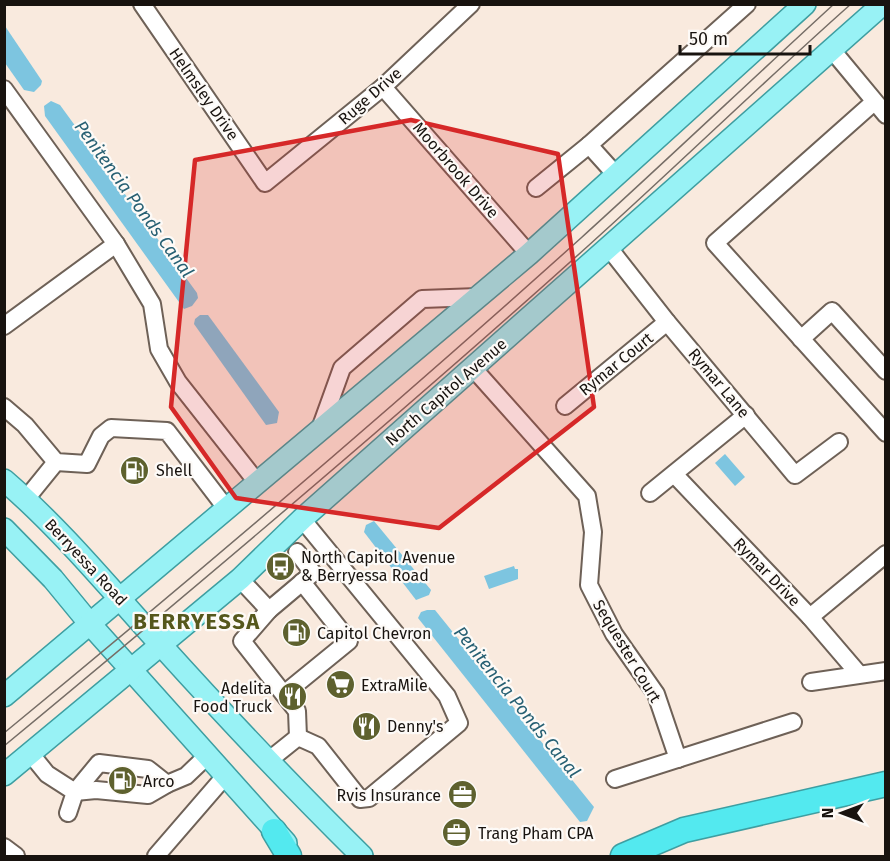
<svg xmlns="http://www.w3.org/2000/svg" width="890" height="861" viewBox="0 0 890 861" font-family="'Fira Sans',sans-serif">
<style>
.water{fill:#7dc5e0}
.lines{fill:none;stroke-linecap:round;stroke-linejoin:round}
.minor-casing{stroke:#6e6157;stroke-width:20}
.major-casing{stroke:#3e9ea1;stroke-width:24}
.highway-casing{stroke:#3e9ea1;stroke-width:27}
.minor{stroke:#fff;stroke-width:16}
.major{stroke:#98f2f5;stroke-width:21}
.highway{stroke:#53e9ef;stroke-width:24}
.tram{stroke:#766d66;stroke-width:1.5}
.marked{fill:#d62828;fill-opacity:0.2;stroke:#d62828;stroke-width:4.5;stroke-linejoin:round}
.labels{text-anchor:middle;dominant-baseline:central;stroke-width:4.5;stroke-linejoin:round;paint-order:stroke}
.street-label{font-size:16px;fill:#18130f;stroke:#fdfaf7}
.poi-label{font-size:16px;fill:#18130f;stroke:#fdfaf7;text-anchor:start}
.water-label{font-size:18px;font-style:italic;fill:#276073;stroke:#fdfaf7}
.district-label{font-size:22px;font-weight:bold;letter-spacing:1.5px;fill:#55571c;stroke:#fdfaf7}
</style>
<rect width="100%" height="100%" fill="#f9eade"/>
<g class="water">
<path d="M5 26 42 81 41 85 34 92 24 90 5 63Z"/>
<path d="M51 101 60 105 197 293 198 298 192 306 184 309 45 116 44 106Z"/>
<path d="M200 315H208L279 412 277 423 266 425 194 324 195 319Z"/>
<path d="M725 454 745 477 735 486 715 463Z"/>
<path d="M374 521 431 590 429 595 416 600 364 532 366 525Z"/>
<path d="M514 566 515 569H518V579L489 589 484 576Z"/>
<path d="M427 610H435L594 807 587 821 580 822 418 618 421 612Z"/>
</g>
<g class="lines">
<defs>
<g id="minor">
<path d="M142 4 265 183 383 87 471 4"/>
<path d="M832 50 886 115"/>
<path d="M383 87 529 254"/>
<path d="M4 89 116 244 152 304 159 349 178 382 256 481"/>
<path d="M874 102 715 243 886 433"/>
<path d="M616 175 589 145 747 4"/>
<path d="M536 188 589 145"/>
<path d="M609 248 667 322 795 475 839 442"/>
<path d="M4 326 116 244"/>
<path d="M801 339 832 311 886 371"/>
<path d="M473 368 587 496 593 532 589 585 614 634 656 694 678 759"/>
<path d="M565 406 667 322"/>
<path d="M4 407 25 425 56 462 87 464 101 436 111 428 167 431 226 508"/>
<path d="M320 429 342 368 422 299 478 297"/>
<path d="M674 474 810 617 858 673"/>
<path d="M650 493 746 415"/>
<path d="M26 499 56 462"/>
<path d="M240 579 269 610 242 641 297 711 298 737"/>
<path d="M269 610 313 573 297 552"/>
<path d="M810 617 886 554"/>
<path d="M811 682 886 671"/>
<path d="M284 694 349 641 302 582"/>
<path d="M30 753 47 774 75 792 68 813"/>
<path d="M268 761 298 737 318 746 360 799 369 798 459 723 447 696 302 519"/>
<path d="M615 779 793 722"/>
<path d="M75 792 99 763 148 769 167 784 186 776 208 755"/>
<path d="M75 792 96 790 148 795 167 784"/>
<path d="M4 847 16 856"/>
<path d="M156 856 226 775"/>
</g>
<g id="major">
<path d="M4 480C62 530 110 589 161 645 226 717 293 788 362 856"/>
<path d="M4 529 53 579 90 624 286 843"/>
<path d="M4 696 529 254 805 4"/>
<path d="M4 775 240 579 302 519 883 4"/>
</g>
<g id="highway">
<path d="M274 831 289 856"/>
<path d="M623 856 684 830 886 784"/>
</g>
</defs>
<use href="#minor" class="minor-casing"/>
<use href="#major" class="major-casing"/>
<use href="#highway" class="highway-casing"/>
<use href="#minor" class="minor"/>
<use href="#major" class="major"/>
<use href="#highway" class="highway"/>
<g class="tram">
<path d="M4 733C200 572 393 407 581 238 666 161 749 82 834 4"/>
<path d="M4 746C202 582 398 417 588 246 677 166 762 83 851 4"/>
</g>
</g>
<path class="marked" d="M411 120 558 154 594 407 439 528 236 498 171 407 195 160Z"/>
<defs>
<symbol id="fuel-disc" viewBox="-11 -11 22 22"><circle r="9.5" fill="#5e612e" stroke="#fdfaf7"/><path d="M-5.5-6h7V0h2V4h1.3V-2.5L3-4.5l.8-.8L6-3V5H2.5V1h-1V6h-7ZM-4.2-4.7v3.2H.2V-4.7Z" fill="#fff"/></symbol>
<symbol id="bus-disc" viewBox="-11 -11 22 22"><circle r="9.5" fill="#5e612e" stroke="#fdfaf7"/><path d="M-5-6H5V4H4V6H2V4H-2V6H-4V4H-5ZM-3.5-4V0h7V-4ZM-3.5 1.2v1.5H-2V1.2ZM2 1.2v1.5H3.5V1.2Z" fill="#fff"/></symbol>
<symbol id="supermarket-disc" viewBox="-11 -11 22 22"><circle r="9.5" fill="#5e612e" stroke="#fdfaf7"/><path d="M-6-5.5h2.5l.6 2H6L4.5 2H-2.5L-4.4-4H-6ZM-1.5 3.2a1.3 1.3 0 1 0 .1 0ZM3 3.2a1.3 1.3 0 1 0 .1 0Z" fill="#fff"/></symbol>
<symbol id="restaurant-disc" viewBox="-11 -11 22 22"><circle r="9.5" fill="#5e612e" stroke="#fdfaf7"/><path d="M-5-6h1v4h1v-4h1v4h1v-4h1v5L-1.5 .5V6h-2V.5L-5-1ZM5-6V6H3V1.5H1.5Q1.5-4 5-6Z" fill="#fff"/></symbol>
<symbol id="office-disc" viewBox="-11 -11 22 22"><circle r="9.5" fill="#5e612e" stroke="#fdfaf7"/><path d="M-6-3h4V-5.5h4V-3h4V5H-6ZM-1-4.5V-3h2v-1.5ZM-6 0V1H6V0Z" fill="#fff"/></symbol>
</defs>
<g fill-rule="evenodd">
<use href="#fuel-disc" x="118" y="454" width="33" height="33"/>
<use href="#bus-disc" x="264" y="550" width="33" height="33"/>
<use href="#fuel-disc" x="280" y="616" width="33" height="33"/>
<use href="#supermarket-disc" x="324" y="668" width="33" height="33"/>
<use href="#restaurant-disc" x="276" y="680" width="33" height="33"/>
<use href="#restaurant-disc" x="350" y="710" width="33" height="33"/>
<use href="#fuel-disc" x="106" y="764" width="33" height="33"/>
<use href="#office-disc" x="446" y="778" width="33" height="33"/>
<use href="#office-disc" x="440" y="816" width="33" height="33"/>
</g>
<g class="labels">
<g class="street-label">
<text transform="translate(204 94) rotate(55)">Helmsley Drive</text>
<text transform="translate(370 96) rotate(-41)">Ruge Drive</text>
<text transform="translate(456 170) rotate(49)">Moorbrook Drive</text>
<text transform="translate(616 364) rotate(-39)">Rymar Court</text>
<text transform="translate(719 383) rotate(50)">Rymar Lane</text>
<text transform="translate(446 392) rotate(-41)">North Capitol Avenue</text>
<text transform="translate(86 562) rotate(47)">Berryessa Road</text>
<text transform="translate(767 572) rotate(46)">Rymar Drive</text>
<text transform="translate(627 651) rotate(59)">Sequester Court</text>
</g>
<g class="poi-label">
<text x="156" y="470">Shell</text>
<text x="301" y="557">North Capitol Avenue<tspan x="301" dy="18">&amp; Berryessa Road</tspan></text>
<text x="317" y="633">Capitol Chevron</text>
<text x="361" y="685">ExtraMile</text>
<text x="272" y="688" text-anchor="end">Adelita<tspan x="272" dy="18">Food Truck</tspan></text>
<text x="387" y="726">Denny's</text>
<text x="143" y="781">Arco</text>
<text x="441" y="795" text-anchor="end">Rvis Insurance</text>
<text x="478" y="833">Trang Pham CPA</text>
</g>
<g class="water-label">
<text transform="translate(134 199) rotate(54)">Penitencia Ponds Canal</text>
<text transform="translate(517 702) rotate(51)">Penitencia Ponds Canal</text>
</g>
<g class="district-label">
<text x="197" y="621">BERRYESSA</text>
</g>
</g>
<rect width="890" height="861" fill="none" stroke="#18130f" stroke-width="12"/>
<g transform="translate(842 813) rotate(270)" stroke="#fdfaf7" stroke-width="4.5" paint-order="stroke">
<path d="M0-4.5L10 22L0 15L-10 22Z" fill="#18130f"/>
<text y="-9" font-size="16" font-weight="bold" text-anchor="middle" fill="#18130f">N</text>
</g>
<path d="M680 45v9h130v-9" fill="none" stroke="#18130f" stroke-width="3"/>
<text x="689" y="45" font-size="18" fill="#18130f" stroke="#fdfaf7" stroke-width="4.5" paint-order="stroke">50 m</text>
</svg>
